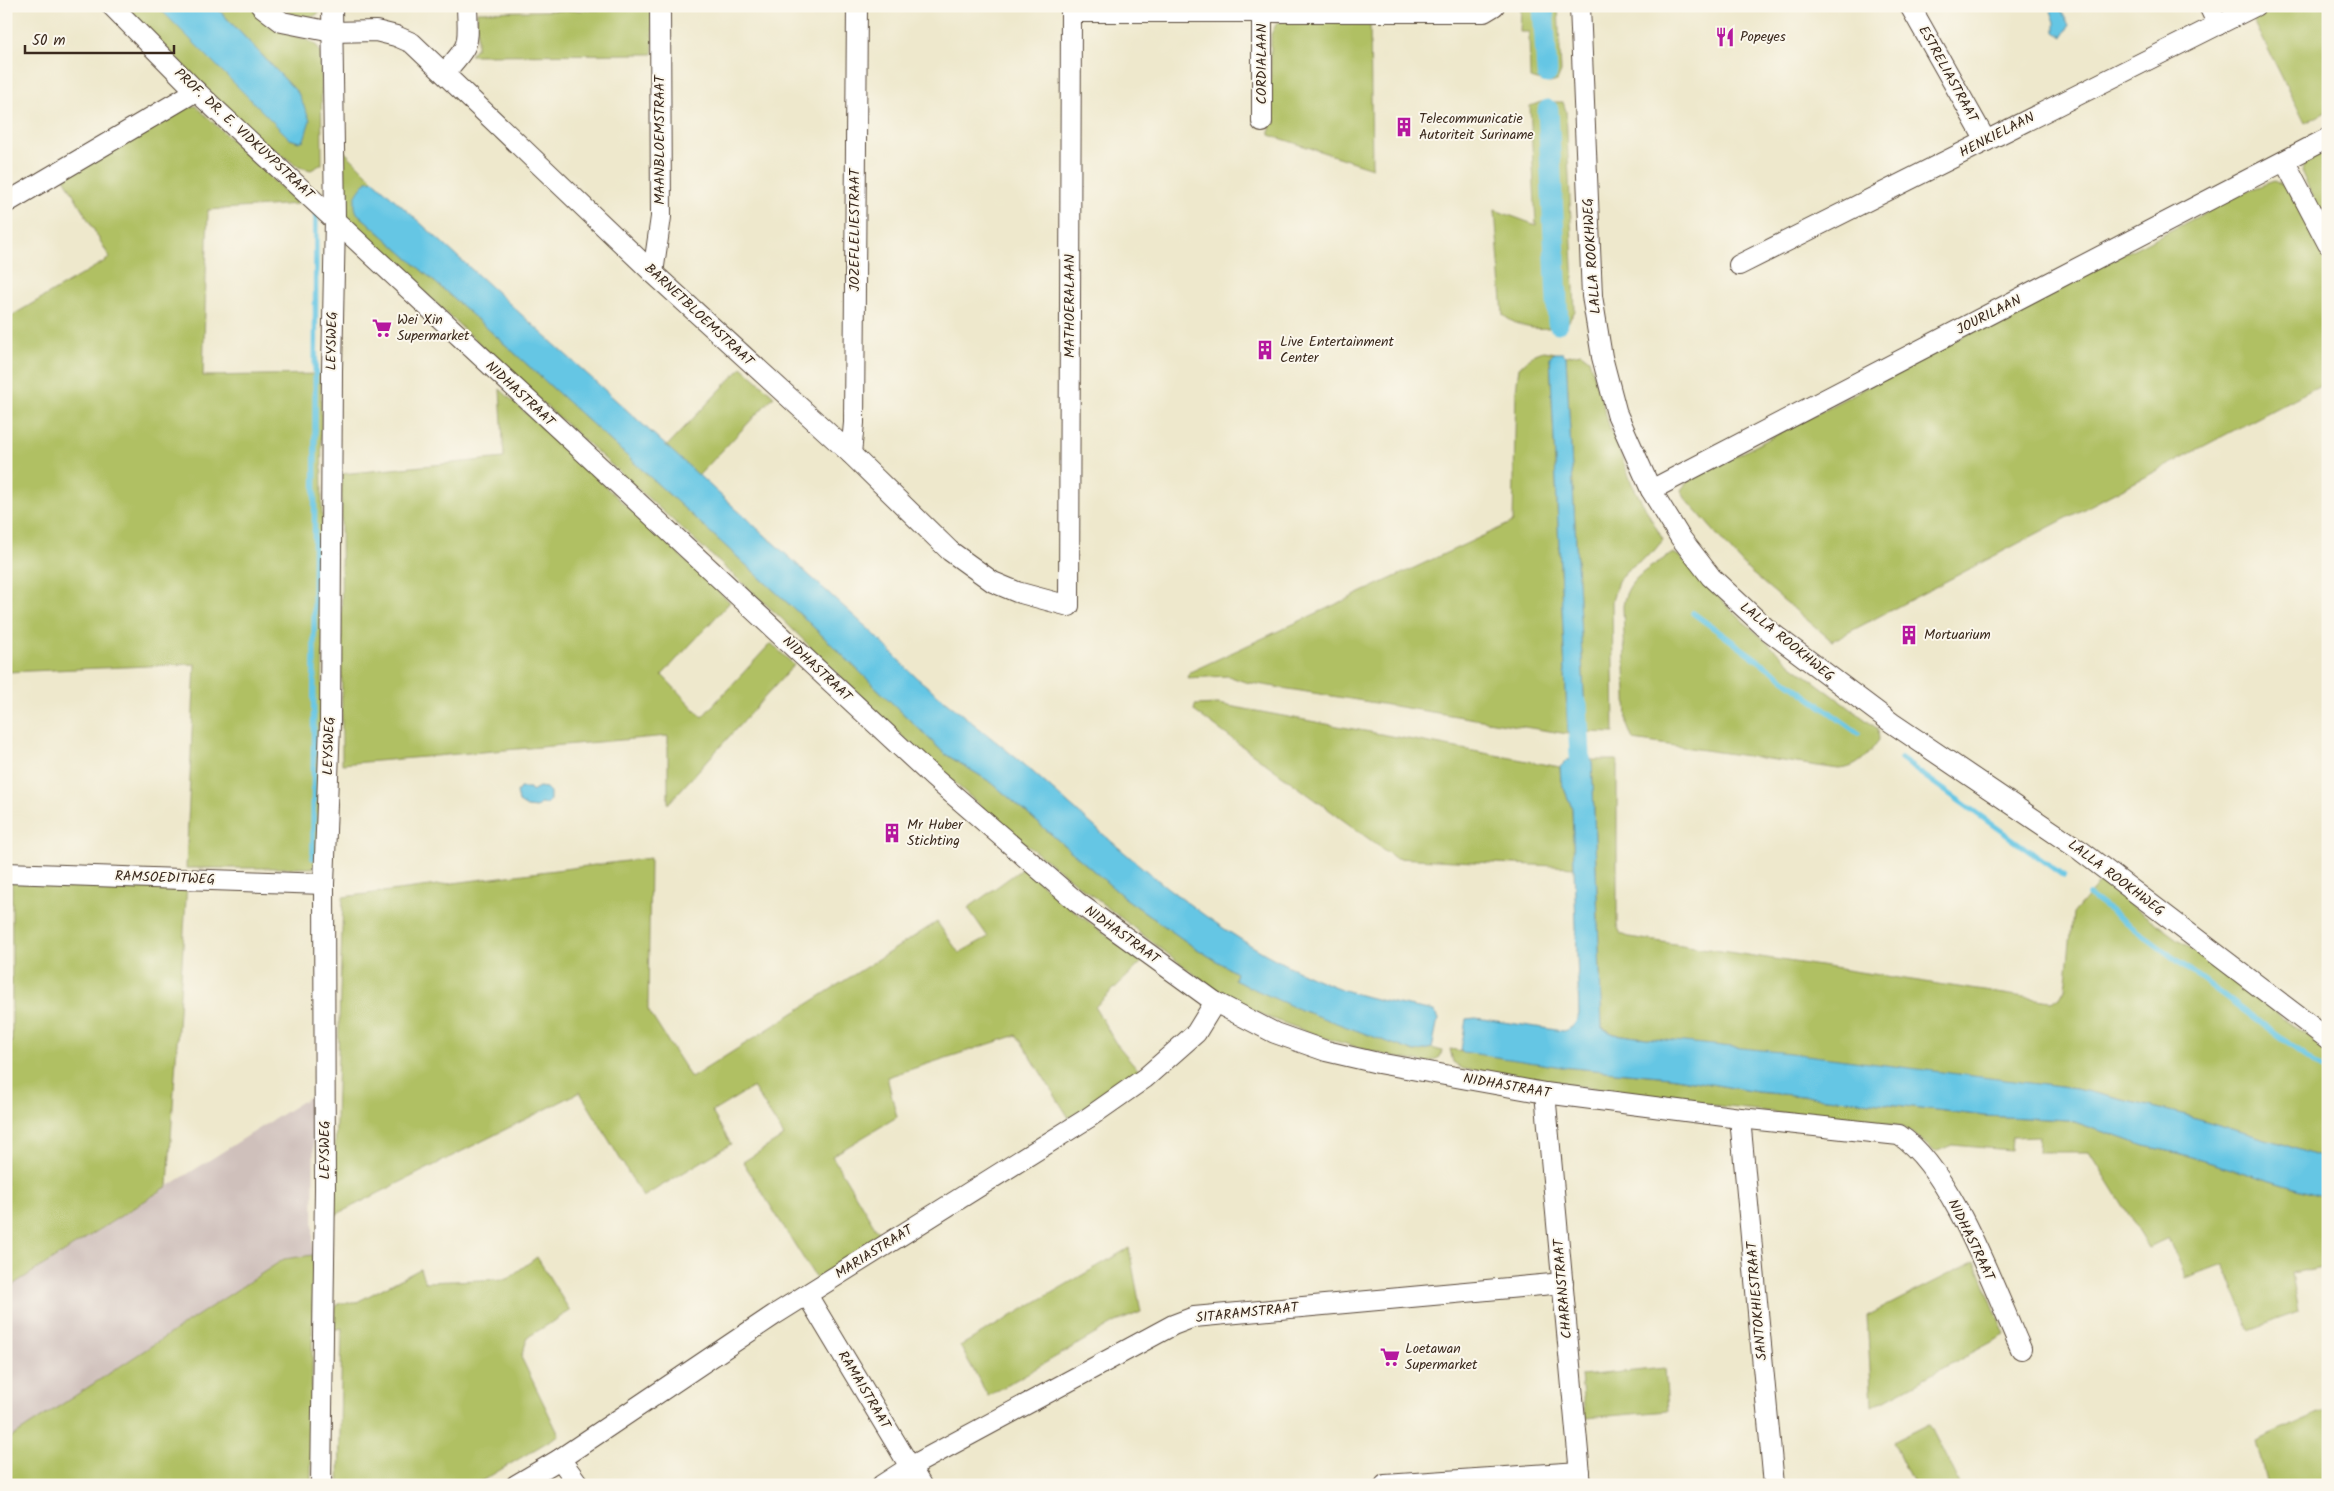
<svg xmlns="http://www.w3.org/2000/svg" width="2334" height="1491" viewBox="0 0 2334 1491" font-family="Kalam,sans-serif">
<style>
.industrial{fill:#cfc0bb}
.green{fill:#b0c063;stroke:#767540}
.water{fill:#65c6e4;stroke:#507881}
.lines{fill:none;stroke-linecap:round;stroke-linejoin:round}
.stream{stroke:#65c6e4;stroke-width:5.5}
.canal{stroke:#65c6e4;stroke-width:21}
.minor-casing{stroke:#564638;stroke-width:22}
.minor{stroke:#fff;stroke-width:20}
.labels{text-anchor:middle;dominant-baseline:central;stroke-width:4;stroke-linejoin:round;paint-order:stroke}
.poi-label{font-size:14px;fill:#3b2a1e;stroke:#fbf7ec;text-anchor:start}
.street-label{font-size:14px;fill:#3b2a1e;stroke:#fbf7ec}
</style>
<rect width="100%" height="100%" fill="#fbf7ec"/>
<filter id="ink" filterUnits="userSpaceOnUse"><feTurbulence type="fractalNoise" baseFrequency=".02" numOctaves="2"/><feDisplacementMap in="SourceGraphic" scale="10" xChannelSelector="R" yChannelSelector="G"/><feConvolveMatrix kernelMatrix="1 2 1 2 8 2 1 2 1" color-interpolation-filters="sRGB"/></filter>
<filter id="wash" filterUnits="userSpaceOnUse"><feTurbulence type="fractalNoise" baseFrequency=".0096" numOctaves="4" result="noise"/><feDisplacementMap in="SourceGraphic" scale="20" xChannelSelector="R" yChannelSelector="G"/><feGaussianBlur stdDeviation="1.12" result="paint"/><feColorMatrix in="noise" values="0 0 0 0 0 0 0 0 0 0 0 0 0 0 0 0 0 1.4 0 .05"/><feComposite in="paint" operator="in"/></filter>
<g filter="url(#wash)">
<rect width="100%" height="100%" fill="#eee8cc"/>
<path class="industrial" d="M314 1094 313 1255 284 1259 6 1441V1289Z"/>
<g class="green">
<path d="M124 6H157L290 139 299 142 298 93 215 6H250L270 26 309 41 317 46 321 54 322 164 311 170 299 167 253 135Z"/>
<path d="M276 6H322C317 27 289 13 276 6Z"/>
<path d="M1521 6H1558L1561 72 1557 81 1550 83 1530 78 1529 32H1520Z"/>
<path d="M2279 6H2328V111L2305 123 2253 19Z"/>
<path d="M653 9V54L470 55 477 47V12Z"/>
<path d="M1284 21H1370L1372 168 1270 135 1271 34 1277 23Z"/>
<path d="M1541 102H1563L1566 111 1575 311 1567 324C1544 331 1523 331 1503 315L1495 210 1536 225 1530 106Z"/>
<path d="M196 106 298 204 208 210 203 376 321 374 323 639 319 864 315 868H186L195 664 6 672V319L110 258 63 176 183 107Z"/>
<path d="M2328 148V231L2302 173C2302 160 2317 154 2328 148Z"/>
<path d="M342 149 373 180 367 181 357 213 497 337 803 617 945 754 992 783 1125 898 1191 945 1236 973 1234 980 1415 1052 1432 1048 1442 1051 1440 1057 1428 1063 1393 1057 1328 1039 1264 1016 1210 986 1152 942 1010 832 894 729 780 617 545 405 349 222 344 209Z"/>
<path d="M2274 181 2289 189 2328 262V381L1832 641 1748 570 1685 498 1681 490 1687 482 2009 312 2254 188Z"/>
<path d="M1543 351 1555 353 1550 356 1568 734 1245 682 1228 676 1188 678 1190 672 1513 522 1516 390 1519 368 1533 355Z"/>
<path d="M1581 353 1589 359 1609 425 1632 484 1663 540 1653 552 1627 570 1618 581 1612 601 1614 733 1586 732 1566 356Z"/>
<path d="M742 367 774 396 698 476 666 447Z"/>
<path d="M500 389 730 602 662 675 702 717 771 643 794 665 668 804V736L342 764 341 474 504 458Z"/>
<path d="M1673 553 1679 556 1732 611 1792 665 1878 729 1879 740C1868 754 1859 768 1839 769L1633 740 1627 725 1623 606C1627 577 1650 568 1673 553Z"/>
<path d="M1218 704 1560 767 1561 781 1572 808 1574 867 1395 858 1194 711 1195 705Z"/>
<path d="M1592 760H1617V926L1621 934 1629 937 2050 1001 2060 998 2065 989 2073 914 2100 882 2313 1040 2328 1054V1160L2282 1144 2186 1115 2077 1089 1636 1037 1614 1034 1602 1027Z"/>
<path d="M650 858 648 1010 691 1078 937 922 959 953 988 937 968 908 1023 868 1069 907 1142 962 1095 1007 1115 1042 1141 1073 1069 1118 1017 1035 887 1077 897 1117 832 1156 881 1237 817 1280 743 1162 784 1136 753 1087 712 1112 731 1144 643 1197 580 1092 333 1216 343 897Z"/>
<path d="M12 880 187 883 168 1186 6 1289V1044L12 1043Z"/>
<path d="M1450 1049 1562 1067 1670 1077 1757 1092 1872 1102 1985 1116 2069 1120 2144 1146 2178 1153 2328 1198V1266L2292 1273 2299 1312 2249 1330 2223 1264 2186 1278 2168 1238 2149 1247 2090 1152H2038L2039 1136 2012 1137 2011 1150 1952 1145 1935 1152 1914 1134 1900 1126 1710 1105 1463 1069 1453 1062Z"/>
<path d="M1129 1248 1141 1312 1116 1322 988 1396 960 1346Z"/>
<path d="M313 1255 311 1485H6V1441L284 1259Z"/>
<path d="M537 1257 570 1311 528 1337 521 1357 559 1435 475 1485H339L342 1328 333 1330 335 1308 339 1303H355L420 1269 425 1282 507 1279Z"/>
<path d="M1975 1261 2005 1335 1872 1406 1867 1316Z"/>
<path d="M1665 1368 1668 1411 1585 1418 1581 1376Z"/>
<path d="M2328 1409V1485H2267L2256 1441Z"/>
<path d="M1929 1424 1960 1485H1914L1893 1442Z"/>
</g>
<g class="water">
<path d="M157 6H215L298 93 310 120 304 140 299 142 290 139Z"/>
<path d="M2055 7H2059L2069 25 2063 37 2055 32V22L2051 11Z"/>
<path d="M373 180 875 635C889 649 902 665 917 678 953 708 990 736 1026 766 1119 848 1211 937 1328 984 1361 998 1399 1004 1434 1011L1438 1019 1432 1048 1415 1052 1298 1009 1234 980 1236 973 1191 945 1125 898 992 783 945 754 803 617 497 337 357 213C351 198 358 192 367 181Z"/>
<path d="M1555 353H1563L1566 356 1586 732 1583 735 1568 734 1550 356Z"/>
<path d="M1589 758 1592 760 1602 1028 1614 1034 1636 1037 1790 1053 2077 1089 2186 1115 2282 1144 2328 1160V1198L2178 1153 2144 1146 2069 1120 1985 1116 1872 1102 1757 1092 1670 1077 1562 1067 1463 1052 1461 1050 1466 1019 1476 1018 1563 1031C1573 1028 1576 1024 1579 1014L1572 808 1561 781 1560 767 1567 760Z"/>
<path d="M539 787 546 788 550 792V800L547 804H540L536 808 527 807 519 802 517 792 520 788H530L532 791Z"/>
</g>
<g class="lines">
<g class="stream">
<path d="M1693 613 1858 733"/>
<path d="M1901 759 2064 876"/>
<path d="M313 858 316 210"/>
<path d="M2089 895 2328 1073"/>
</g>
<g class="canal">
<path d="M1543 6 1547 73"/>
<path d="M1548 110 1558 323"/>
<path d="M1577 705 1582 787"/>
</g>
</g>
</g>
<g filter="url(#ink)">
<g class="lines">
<defs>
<g id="minor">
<path d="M112 6 196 91 934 778 1077 902 1215 1002 1275 1033 1326 1051 1378 1063 1545 1093 1740 1118 1899 1135C1951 1168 1995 1291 2021 1349"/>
<path d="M261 6 282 22 332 32 376 31 396 36 412 43 653 273 851 454 950 551 993 582 1017 592 1069 606 1071 6"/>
<path d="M1262 6V122"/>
<path d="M1580 6 1592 296 1602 357 1617 414 1651 490 1680 537 1711 577 1768 630 1892 723 2081 851 2328 1039"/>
<path d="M1910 6 1986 141"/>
<path d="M2209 6 2218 25"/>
<path d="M1071 12H1484L1494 6"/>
<path d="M445 72C472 43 468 44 467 6"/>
<path d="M2285 162 2328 244"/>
<path d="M6 203 196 91"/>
<path d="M1739 265 2255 6"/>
<path d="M653 273 661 217 660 6"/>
<path d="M851 454 854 423 857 6"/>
<path d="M1651 490 2328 138"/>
<path d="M6 873 324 884"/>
<path d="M1545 1093 1581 1485"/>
<path d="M1740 1118 1774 1485"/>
<path d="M807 1295 921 1485"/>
<path d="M560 1459 579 1485"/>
<path d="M321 1485 325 1188 324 884 330 724 332 371 335 219 332 6"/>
<path d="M516 1485 560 1459 774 1315 1088 1118 1145 1078 1196 1033 1215 1002"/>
<path d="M882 1485 910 1467 1173 1325 1194 1317 1563 1283"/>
<path d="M1385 1485 1580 1472"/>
</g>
</defs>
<use href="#minor" class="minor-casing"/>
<use href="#minor" class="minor"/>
</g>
</g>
<defs>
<symbol id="restaurant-bare" viewBox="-9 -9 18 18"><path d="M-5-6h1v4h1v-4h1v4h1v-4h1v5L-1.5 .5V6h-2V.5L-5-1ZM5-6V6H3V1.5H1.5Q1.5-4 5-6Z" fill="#b5179e" stroke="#fbf7ec" stroke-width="2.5" paint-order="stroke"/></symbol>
<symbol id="building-bare" viewBox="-9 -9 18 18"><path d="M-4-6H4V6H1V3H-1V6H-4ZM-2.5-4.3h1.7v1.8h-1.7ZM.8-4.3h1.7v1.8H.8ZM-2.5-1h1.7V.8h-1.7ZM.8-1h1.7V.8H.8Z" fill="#b5179e" stroke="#fbf7ec" stroke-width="2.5" paint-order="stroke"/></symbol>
<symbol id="supermarket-bare" viewBox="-9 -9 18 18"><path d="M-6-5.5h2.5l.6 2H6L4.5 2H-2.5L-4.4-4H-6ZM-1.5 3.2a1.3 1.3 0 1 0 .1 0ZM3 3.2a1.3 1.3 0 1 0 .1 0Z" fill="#b5179e" stroke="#fbf7ec" stroke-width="2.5" paint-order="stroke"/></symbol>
</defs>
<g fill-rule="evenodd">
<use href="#restaurant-bare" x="1711" y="23" width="28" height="28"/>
<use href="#building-bare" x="1390" y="113" width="28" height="28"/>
<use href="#supermarket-bare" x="368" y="314" width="28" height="28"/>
<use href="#building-bare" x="1251" y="336" width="28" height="28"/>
<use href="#building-bare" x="1895" y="621" width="28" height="28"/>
<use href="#building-bare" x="878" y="819" width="28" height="28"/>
<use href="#supermarket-bare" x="1376" y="1343" width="28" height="28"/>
</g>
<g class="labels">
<g class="poi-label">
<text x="1740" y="37">Popeyes</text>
<text x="1419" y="119">Telecommunicatie<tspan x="1419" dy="16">Autoriteit Suriname</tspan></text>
<text x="397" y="320">Wei Xin<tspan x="397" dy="16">Supermarket</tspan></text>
<text x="1280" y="342">Live Entertainment<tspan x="1280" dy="16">Center</tspan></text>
<text x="1924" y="635">Mortuarium</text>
<text x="907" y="825">Mr Huber<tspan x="907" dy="16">Stichting</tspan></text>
<text x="1405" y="1349">Loetawan<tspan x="1405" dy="16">Supermarket</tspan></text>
</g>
<g class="street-label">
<text transform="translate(1262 64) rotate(-90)">CORDIALAAN</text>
<text transform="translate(1948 74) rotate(61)">ESTRELIASTRAAT</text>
<text transform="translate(244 134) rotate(43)">PROF. DR. E. VIDKUYPSTRAAT</text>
<text transform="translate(1997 135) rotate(-27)">HENKIELAAN</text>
<text transform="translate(660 140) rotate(-90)">MAANBLOEMSTRAAT</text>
<text transform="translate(855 230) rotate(-90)">JOZEFLELIESTRAAT</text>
<text transform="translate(1592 256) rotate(-94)">LALLA ROOKHWEG</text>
<text transform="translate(1070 306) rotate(-90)">MATHOERALAAN</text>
<text transform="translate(699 315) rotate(43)">BARNETBLOEMSTRAAT</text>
<text transform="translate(1989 315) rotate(-27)">JOURILAAN</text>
<text transform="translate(332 341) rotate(-89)">LEYSWEG</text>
<text transform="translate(520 394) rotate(43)">NIDHASTRAAT</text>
<text transform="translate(1787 642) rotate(39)">LALLA ROOKHWEG</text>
<text transform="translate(817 669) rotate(43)">NIDHASTRAAT</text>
<text transform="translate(329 746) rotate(-88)">LEYSWEG</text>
<text transform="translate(165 878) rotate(2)">RAMSOEDITWEG</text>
<text transform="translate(2116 878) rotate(37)">LALLA ROOKHWEG</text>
<text transform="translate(1122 935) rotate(36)">NIDHASTRAAT</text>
<text transform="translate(1507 1086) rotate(10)">NIDHASTRAAT</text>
<text transform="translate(325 1150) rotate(-90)">LEYSWEG</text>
<text transform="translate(1971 1240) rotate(64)">NIDHASTRAAT</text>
<text transform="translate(874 1252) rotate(-32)">MARIASTRAAT</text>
<text transform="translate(1563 1289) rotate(-95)">CHARANSTRAAT</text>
<text transform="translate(1757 1301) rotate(-95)">SANTOKHIESTRAAT</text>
<text transform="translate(1247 1313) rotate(-6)">SITARAMSTRAAT</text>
<text transform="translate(864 1390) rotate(59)">RAMAISTRAAT</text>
</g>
</g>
<rect width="2334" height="1491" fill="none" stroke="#fbf7ec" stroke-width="25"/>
<path d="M25 45v8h149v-8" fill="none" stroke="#3b2a1e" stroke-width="2.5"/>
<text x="32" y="45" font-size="15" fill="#3b2a1e" stroke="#fbf7ec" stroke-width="4" paint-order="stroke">50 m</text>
</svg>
